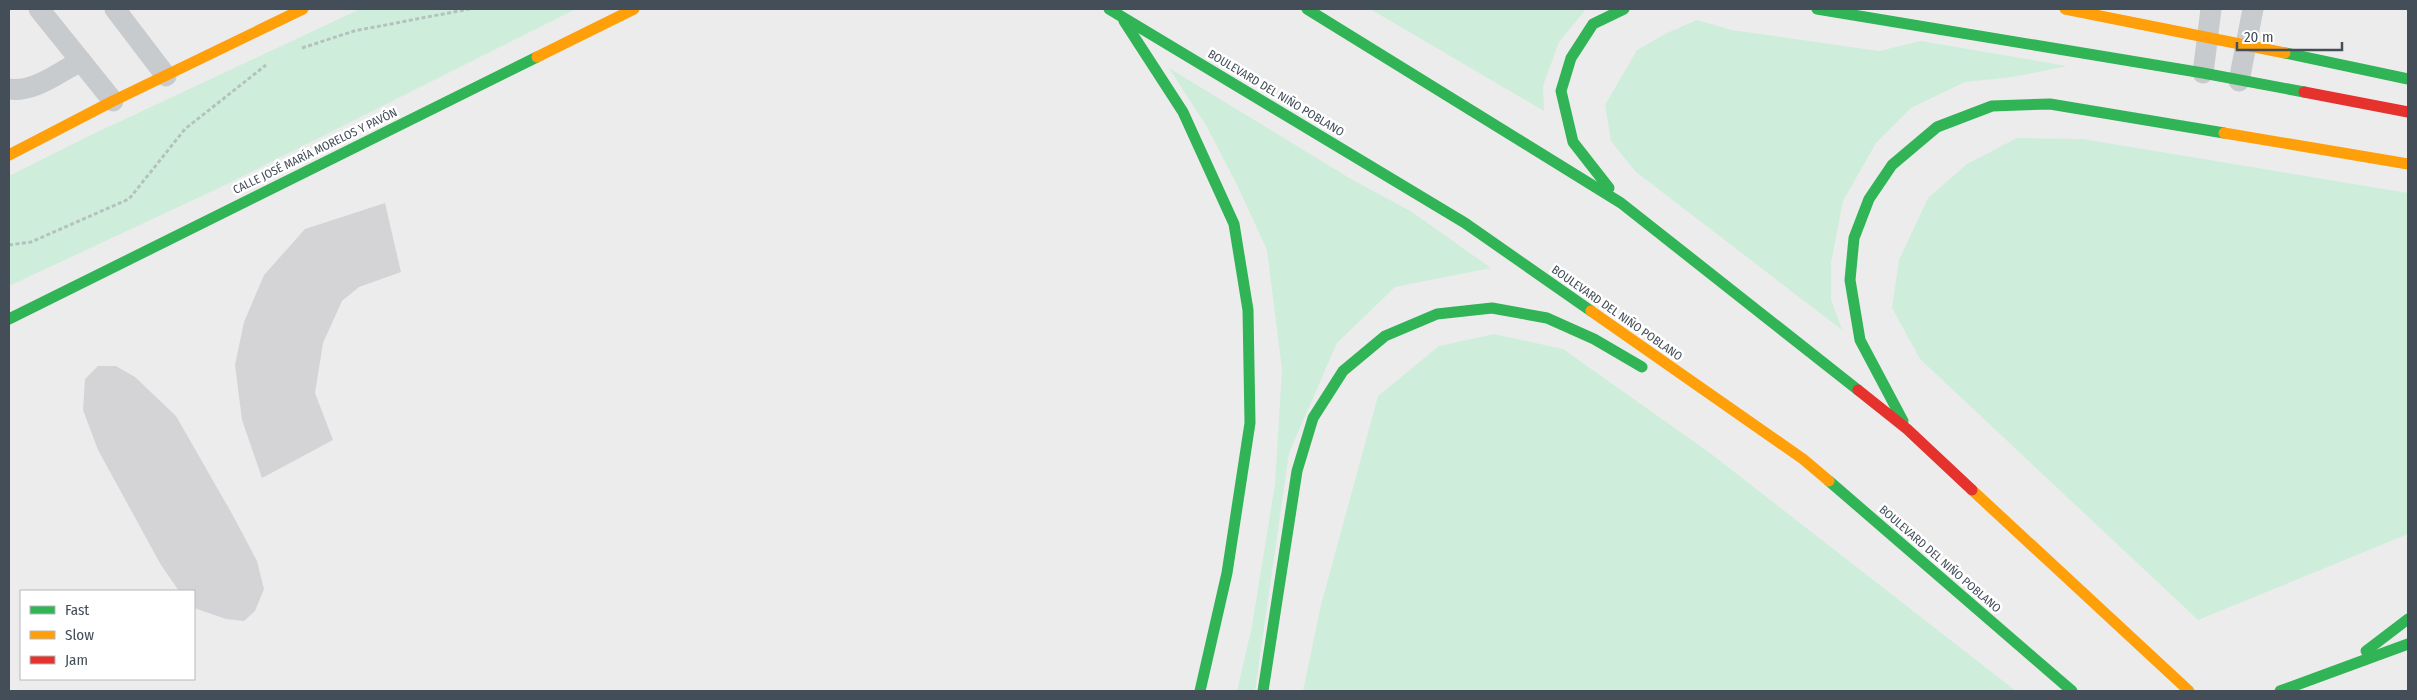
<svg xmlns="http://www.w3.org/2000/svg" width="2417" height="700" viewBox="0 0 2417 700" font-family="'Fira Sans Condensed',sans-serif">
<style>
.green{fill:#ceeedb}
.building{fill:#d4d4d7}
.lines{fill:none;stroke-linecap:round;stroke-linejoin:round}
.path{stroke:#b4c2be;stroke-width:3;stroke-dasharray:4 2.5;stroke-linecap:butt}
.lane{stroke:#c8cbcd;stroke-width:21}
.fast{stroke:#30b455;stroke-width:11}
.slow{stroke:#ff9f0a;stroke-width:11}
.jam{stroke:#e5322d;stroke-width:11}
.labels{text-anchor:middle;dominant-baseline:central;stroke-width:5;stroke-linejoin:round;paint-order:stroke}
.street-label{font-size:12px;fill:#434e59;stroke:#fff}
</style>
<rect width="100%" height="100%" fill="#edecec"/>
<g class="green">
<path d="M360 9H576L219 188 9 286V176L91 135Z"/>
<path d="M1370 9H1586L1559 42 1543 86 1544 111Z"/>
<path d="M1697 20 1732 30 1879 51 1921 41 2067 66 2013 77 1965 82 1911 108 1876 143 1843 201 1831 263V299L1842 330 1636 172 1611 141 1605 105 1637 50 1667 33Z"/>
<path d="M1169 68 1351 179 1412 212 1491 268 1395 287 1337 343 1289 453 1255 691H1237L1252 626 1275 484 1282 370 1267 250 1238 187 1207 127Z"/>
<path d="M2017 138 2083 139 2408 193V534L2198 620 1920 359 1892 308 1899 260 1928 198 1967 164Z"/>
<path d="M1494 334 1563 349 1710 453 2016 691H1303L1321 605 1378 396 1439 346Z"/>
</g>
<g class="building">
<path d="M385 203 401 272 359 287 342 301 323 343 315 393 333 440 262 478 242 420 235 365 244 322 264 275 305 229Z"/>
<path d="M98 366H116L135 377 176 416 231 512 257 561 264 589 255 611 244 621 226 619 194 608V591H179L161 565 98 450 83 410 85 379Z"/>
</g>
<g class="lines">
<g class="path">
<path d="M302 48 354 31 469 9"/>
<path d="M9 245 31 242 129 199 185 129 266 65"/>
</g>
<g class="lane">
<path d="M39 9 113 101"/>
<path d="M115 9 166 76"/>
<path d="M2203 73 2211 9"/>
<path d="M2239 81 2253 9"/>
<path d="M9 89C34 93 59 72 81 61"/>
</g>
<g class="fast">
<path d="M1109 9 1465 223 1591 311"/>
<path d="M1307 9 1621 203 1858 390"/>
<path d="M1817 9 2203 73 2304 92"/>
<path d="M1124 21 1183 112 1234 224 1248 310 1250 423 1227 573 1200 691"/>
<path d="M2285 53 2408 79"/>
<path d="M1609 188 1573 142 1561 91 1571 58 1593 24 1624 9"/>
<path d="M9 319 537 57"/>
<path d="M1903 421 1860 340 1850 280 1854 238 1869 199 1892 165 1937 127 1992 106 2050 104 2224 133"/>
<path d="M1829 481 2072 691"/>
<path d="M2366 651 2408 619"/>
<path d="M1263 691 1297 471 1313 418 1343 371 1385 336 1437 314 1492 308 1547 318 1594 339 1642 367"/>
<path d="M2280 691 2408 644"/>
</g>
<g class="slow">
<path d="M2065 9 2285 53"/>
<path d="M537 57 634 9"/>
<path d="M2224 133 2408 164"/>
<path d="M9 155 113 101 303 9"/>
<path d="M1591 311 1803 459 1829 481"/>
<path d="M1972 490 2189 691"/>
</g>
<g class="jam">
<path d="M2304 92 2408 112"/>
<path d="M1858 390 1907 429 1972 490"/>
</g>
</g>
<g class="labels">
<g class="street-label">
<text transform="translate(1276 93) rotate(31)">BOULEVARD DEL NIÑO POBLANO</text>
<text transform="translate(315 151) rotate(-26)">CALLE JOSÉ MARÍA MORELOS Y PAVÓN</text>
<text transform="translate(1617 313) rotate(35)">BOULEVARD DEL NIÑO POBLANO</text>
<text transform="translate(1940 559) rotate(41)">BOULEVARD DEL NIÑO POBLANO</text>
</g>
</g>
<rect width="2417" height="700" fill="none" stroke="#434e59" stroke-width="20"/>
<rect x="20" y="590" width="175" height="90" fill="#ffffff" stroke="#b4b8bd"/>
<rect x="30" y="606" width="25" height="8" fill="#30b455" stroke="#b4b8bd"/>
<text x="65" y="615" font-size="15" fill="#434e59">Fast</text>
<rect x="30" y="631" width="25" height="8" fill="#ff9f0a" stroke="#b4b8bd"/>
<text x="65" y="640" font-size="15" fill="#434e59">Slow</text>
<rect x="30" y="656" width="25" height="8" fill="#e5322d" stroke="#b4b8bd"/>
<text x="65" y="665" font-size="15" fill="#434e59">Jam</text>
<path d="M2237 42v8h105v-8" fill="none" stroke="#434e59" stroke-width="2.5"/>
<text x="2244" y="42" font-size="15" fill="#434e59" stroke="#ffffff" stroke-width="4" paint-order="stroke">20 m</text>
</svg>
